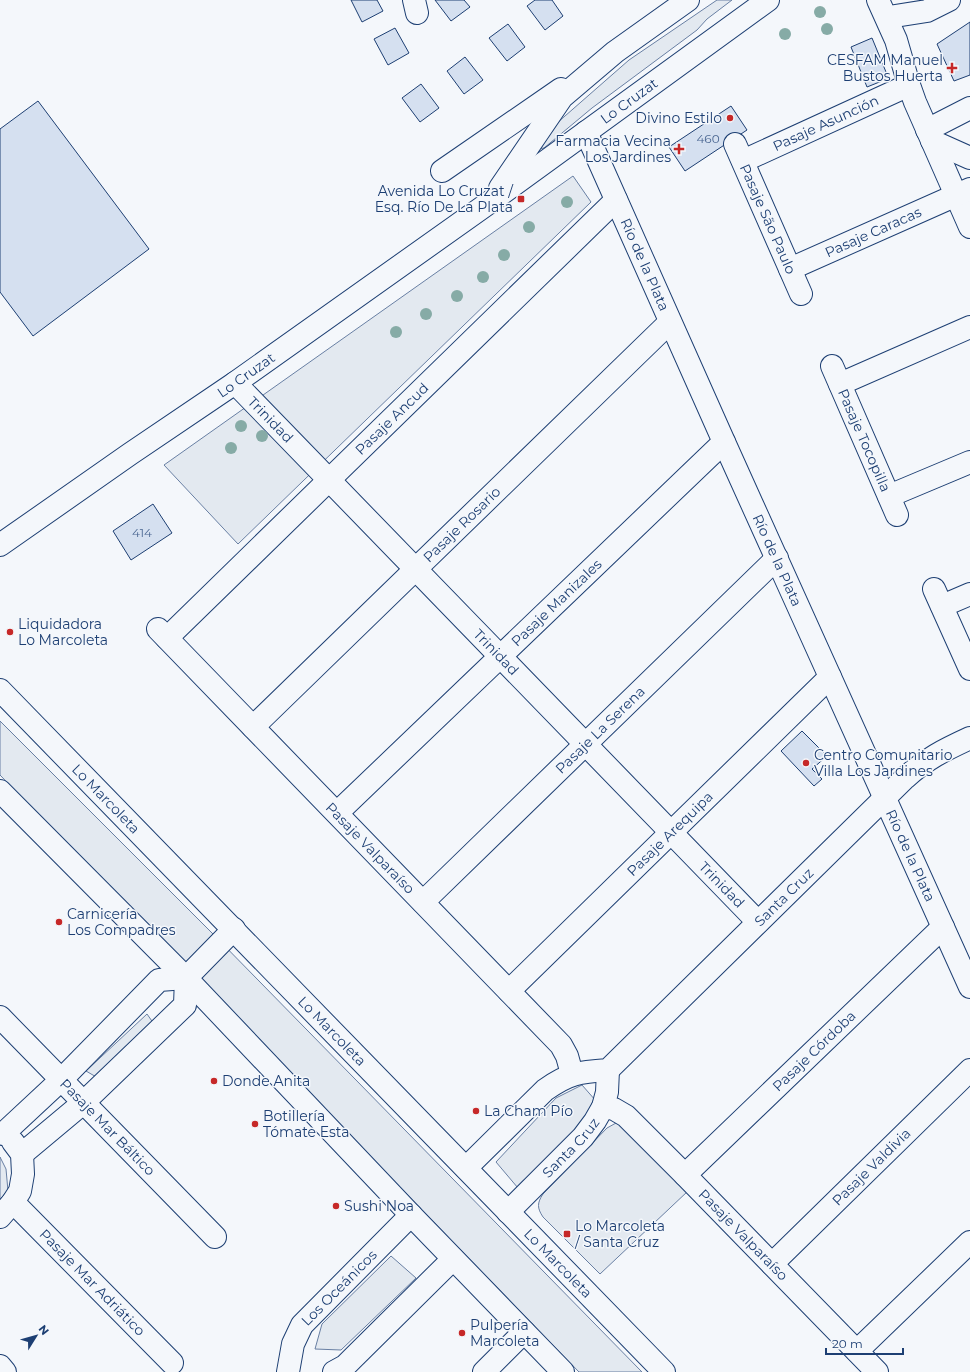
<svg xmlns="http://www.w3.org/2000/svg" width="970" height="1372" viewBox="0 0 970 1372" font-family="Montserrat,sans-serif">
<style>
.green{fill:#e3e9f0;stroke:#687fa3}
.building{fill:#d5e0f0;stroke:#1d3f73}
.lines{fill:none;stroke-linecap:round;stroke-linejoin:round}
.minor-casing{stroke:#1d3f73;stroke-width:24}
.major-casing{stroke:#1d3f73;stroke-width:24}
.minor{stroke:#f4f7fb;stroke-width:22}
.major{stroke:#f4f7fb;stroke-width:22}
.tree{fill:#86aba6}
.poi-dot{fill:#c62828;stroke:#f4f7fb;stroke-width:1.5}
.labels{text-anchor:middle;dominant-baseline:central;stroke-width:3;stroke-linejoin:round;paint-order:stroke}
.number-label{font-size:12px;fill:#4b6792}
.poi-label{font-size:14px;fill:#1d3f73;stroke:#f4f7fb;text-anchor:start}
.street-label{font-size:14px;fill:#1d3f73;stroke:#f4f7fb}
</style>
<rect width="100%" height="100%" fill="#f4f7fb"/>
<g class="green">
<path d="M717 0H732L707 19 697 30 592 108 544 148 525 151 629 60Z"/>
<path d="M573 176 591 202 238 544 164 465Z"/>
<path d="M0 721 211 932 642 1372H579L0 775Z"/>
<path d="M147 1014 154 1024 98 1078 86 1071Z"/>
<path d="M582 1085 596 1101 584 1126 518 1188 496 1162 556 1098Z"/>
<path d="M616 1123H619L688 1191 600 1274 543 1217C537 1208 537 1203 543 1194L607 1128Z"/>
<path d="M0 1157 6 1169 8 1191 0 1199Z"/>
<path d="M391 1256 416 1278 341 1350 315 1349 322 1324Z"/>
</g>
<g class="building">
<path d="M351 0H377L383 11 362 22Z"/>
<path d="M435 0H464L470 7 451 21Z"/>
<path d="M535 0H552L563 16 545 30 527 6Z"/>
<path d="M970 22V75L954 81 937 44Z"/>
<path d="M508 24 525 47 507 61 489 38Z"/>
<path d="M395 28 409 53 388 65 374 39Z"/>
<path d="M872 38 886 72 882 81 867 87 851 47Z"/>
<path d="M465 57 483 80 464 94 447 71Z"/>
<path d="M421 84 439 108 420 122 402 98Z"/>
<path d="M38 101 149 249 33 336 0 292V129Z"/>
<path d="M731 106 747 130 685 171 669 147Z"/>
<path d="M153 504 172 533 131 560 113 531Z"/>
<path d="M802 731 827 756 812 769 822 779 814 786 781 751Z"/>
</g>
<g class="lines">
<defs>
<g id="minor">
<path d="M414 0 417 13"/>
<path d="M878 0 896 40 909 85 915 102 970 227"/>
<path d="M895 16 927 11 949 0"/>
<path d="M927 130 970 108"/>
<path id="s1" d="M586 132 724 442 970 987"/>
<path d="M932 141 970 158"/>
<path id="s2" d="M735 144 801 294"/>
<path id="s3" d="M743 161 909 85"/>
<path d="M442 171 561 89"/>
<path d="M500 188 562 97 615 52 688 0"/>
<path id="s4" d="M790 269 970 189"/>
<path id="s5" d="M832 366 897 515"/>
<path id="s6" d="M235 383 758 922"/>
<path d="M840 384 970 327"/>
<path d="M889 496 970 462"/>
<path id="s7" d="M0 545 130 454 235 383 490 202 768 0"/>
<path d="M934 589 970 669"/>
<path d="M942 606 970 594"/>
<path id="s8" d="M158 629 561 1045 567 1056 572 1074"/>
<path id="s9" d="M167 638 616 200"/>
<path id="s10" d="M253 727 670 322"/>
<path id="s11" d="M337 813 724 442"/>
<path id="s12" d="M423 902 777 558"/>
<path id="s13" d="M509 991 830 677"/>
<path id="s14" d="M0 1017 215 1237"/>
<path id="s15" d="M603 1107 614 1109 626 1116 685 1175 877 1372"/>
<path d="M3 1134 61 1080 159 980 186 978"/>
<path d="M22 1154 83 1103 185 1005 186 978 234 929"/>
<path id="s16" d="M466 1168 545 1090C569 1073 579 1072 608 1070L905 778C926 759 944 750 970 738"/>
<path id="s17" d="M685 1175 943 927"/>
<path id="s18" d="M13 1202 172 1363"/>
<path id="s19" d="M508 1212 583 1137 595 1121 603 1107 607 1092 608 1070"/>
<path d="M0 1217 13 1202 20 1191 23 1174 22 1154 13 1142"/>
<path id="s20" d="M772 1264 970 1070"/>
<path d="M857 1351 970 1242"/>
<path d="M0 1366 5 1372"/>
<path id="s21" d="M288 1372 293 1344 302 1325 411 1215"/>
<path d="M334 1372 345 1366 353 1358 453 1259"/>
<path d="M484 1372 524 1332"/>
</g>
<g id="major">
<path id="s22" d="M0 690 664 1372"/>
<path d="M0 791 186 978 411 1215 563 1372"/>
</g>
</defs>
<use href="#minor" class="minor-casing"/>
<use href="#major" class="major-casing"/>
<use href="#minor" class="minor"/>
<use href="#major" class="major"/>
</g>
<g class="tree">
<circle cx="820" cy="12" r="6"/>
<circle cx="827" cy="29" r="6"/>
<circle cx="785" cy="34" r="6"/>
<circle cx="567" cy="202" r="6"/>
<circle cx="529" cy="227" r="6"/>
<circle cx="504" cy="255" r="6"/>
<circle cx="483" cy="277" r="6"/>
<circle cx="457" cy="296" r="6"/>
<circle cx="426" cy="314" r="6"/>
<circle cx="396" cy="332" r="6"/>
<circle cx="241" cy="426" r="6"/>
<circle cx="262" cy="436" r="6"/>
<circle cx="231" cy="448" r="6"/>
</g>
<g class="poi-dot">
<path d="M950 62h4v4h4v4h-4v4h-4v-4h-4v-4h4z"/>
<circle cx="730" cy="118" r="4"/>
<path d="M677 143h4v4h4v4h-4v4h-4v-4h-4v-4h4z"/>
<rect x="517" y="195" width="8" height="8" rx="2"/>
<circle cx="10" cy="632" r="4"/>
<circle cx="806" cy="763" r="4"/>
<circle cx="59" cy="922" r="4"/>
<circle cx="214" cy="1081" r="4"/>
<circle cx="476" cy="1111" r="4"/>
<circle cx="255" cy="1124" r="4"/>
<circle cx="336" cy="1206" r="4"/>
<rect x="563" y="1230" width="8" height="8" rx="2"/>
<circle cx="462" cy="1333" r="4"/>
</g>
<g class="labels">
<g class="number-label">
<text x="708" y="138">460</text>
<text x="142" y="532">414</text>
</g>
<g class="poi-label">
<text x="943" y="60" text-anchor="end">CESFAM Manuel<tspan x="943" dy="16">Bustos Huerta</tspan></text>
<text x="722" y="118" text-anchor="end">Divino Estilo</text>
<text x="671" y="141" text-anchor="end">Farmacia Vecina<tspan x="671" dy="16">Los Jardines</tspan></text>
<text x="513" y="191" text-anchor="end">Avenida Lo Cruzat /<tspan x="513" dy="16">Esq. Río De La Plata</tspan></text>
<text x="18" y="624">Liquidadora<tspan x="18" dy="16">Lo Marcoleta</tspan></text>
<text x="814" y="755">Centro Comunitario<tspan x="814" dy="16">Villa Los Jardines</tspan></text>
<text x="67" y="914">Carnicería<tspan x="67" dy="16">Los Compadres</tspan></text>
<text x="222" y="1081">Donde Anita</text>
<text x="484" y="1111">La Cham Pío</text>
<text x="263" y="1116">Botillería<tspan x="263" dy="16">Tómate Esta</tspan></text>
<text x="344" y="1206">Sushi Noa</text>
<text x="575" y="1226">Lo Marcoleta<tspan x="575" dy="16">/ Santa Cruz</tspan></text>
<text x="470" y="1325">Pulpería<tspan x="470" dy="16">Marcoleta</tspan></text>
</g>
<g class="street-label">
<text stroke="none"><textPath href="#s7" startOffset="770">Lo Cruzat</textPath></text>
<text stroke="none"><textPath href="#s3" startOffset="91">Pasaje Asunción</textPath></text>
<text stroke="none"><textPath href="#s2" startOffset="82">Pasaje São Paulo</textPath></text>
<text stroke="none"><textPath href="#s4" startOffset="91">Pasaje Caracas</textPath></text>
<text stroke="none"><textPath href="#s1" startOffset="145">Río de la Plata</textPath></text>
<text stroke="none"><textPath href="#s7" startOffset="299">Lo Cruzat</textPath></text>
<text stroke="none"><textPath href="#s9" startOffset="314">Pasaje Ancud</textPath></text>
<text stroke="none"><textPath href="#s6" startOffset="51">Trinidad</textPath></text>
<text stroke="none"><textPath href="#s5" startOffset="81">Pasaje Tocopilla</textPath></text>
<text stroke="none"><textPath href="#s10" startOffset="291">Pasaje Rosario</textPath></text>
<text stroke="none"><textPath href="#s1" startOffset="469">Río de la Plata</textPath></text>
<text stroke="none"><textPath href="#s11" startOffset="304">Pasaje Manizales</textPath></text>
<text stroke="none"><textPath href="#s6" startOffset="375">Trinidad</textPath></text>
<text stroke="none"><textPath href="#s12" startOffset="247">Pasaje La Serena</textPath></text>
<text stroke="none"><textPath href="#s22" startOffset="152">Lo Marcoleta</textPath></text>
<text stroke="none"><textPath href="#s13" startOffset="225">Pasaje Arequipa</textPath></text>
<text stroke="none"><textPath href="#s8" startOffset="305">Pasaje Valparaíso</textPath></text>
<text stroke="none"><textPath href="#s1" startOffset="793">Río de la Plata</textPath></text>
<text stroke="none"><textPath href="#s6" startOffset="699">Trinidad</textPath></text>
<text stroke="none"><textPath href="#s16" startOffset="425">Santa Cruz</textPath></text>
<text stroke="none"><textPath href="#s22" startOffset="476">Lo Marcoleta</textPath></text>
<text stroke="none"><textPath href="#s17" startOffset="179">Pasaje Córdoba</textPath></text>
<text stroke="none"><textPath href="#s14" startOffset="154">Pasaje Mar Báltico</textPath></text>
<text stroke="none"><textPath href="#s19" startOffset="90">Santa Cruz</textPath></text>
<text stroke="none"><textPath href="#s20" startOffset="139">Pasaje Valdivia</textPath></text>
<text stroke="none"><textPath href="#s15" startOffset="192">Pasaje Valparaíso</textPath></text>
<text stroke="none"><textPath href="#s22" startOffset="800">Lo Marcoleta</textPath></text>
<text stroke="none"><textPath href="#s18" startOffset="113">Pasaje Mar Adriático</textPath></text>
<text stroke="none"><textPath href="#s21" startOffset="102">Los Oceánicos</textPath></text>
</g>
</g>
<g transform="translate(36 1336) rotate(53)" stroke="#f4f7fb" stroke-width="3" paint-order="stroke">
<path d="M0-3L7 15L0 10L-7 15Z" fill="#1d3f73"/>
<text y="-6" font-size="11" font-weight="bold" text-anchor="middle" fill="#1d3f73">N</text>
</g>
<path d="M826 1348v6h77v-6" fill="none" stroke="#1d3f73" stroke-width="2"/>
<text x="832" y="1348" font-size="12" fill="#1d3f73" stroke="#f4f7fb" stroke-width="3" paint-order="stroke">20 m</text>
</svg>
